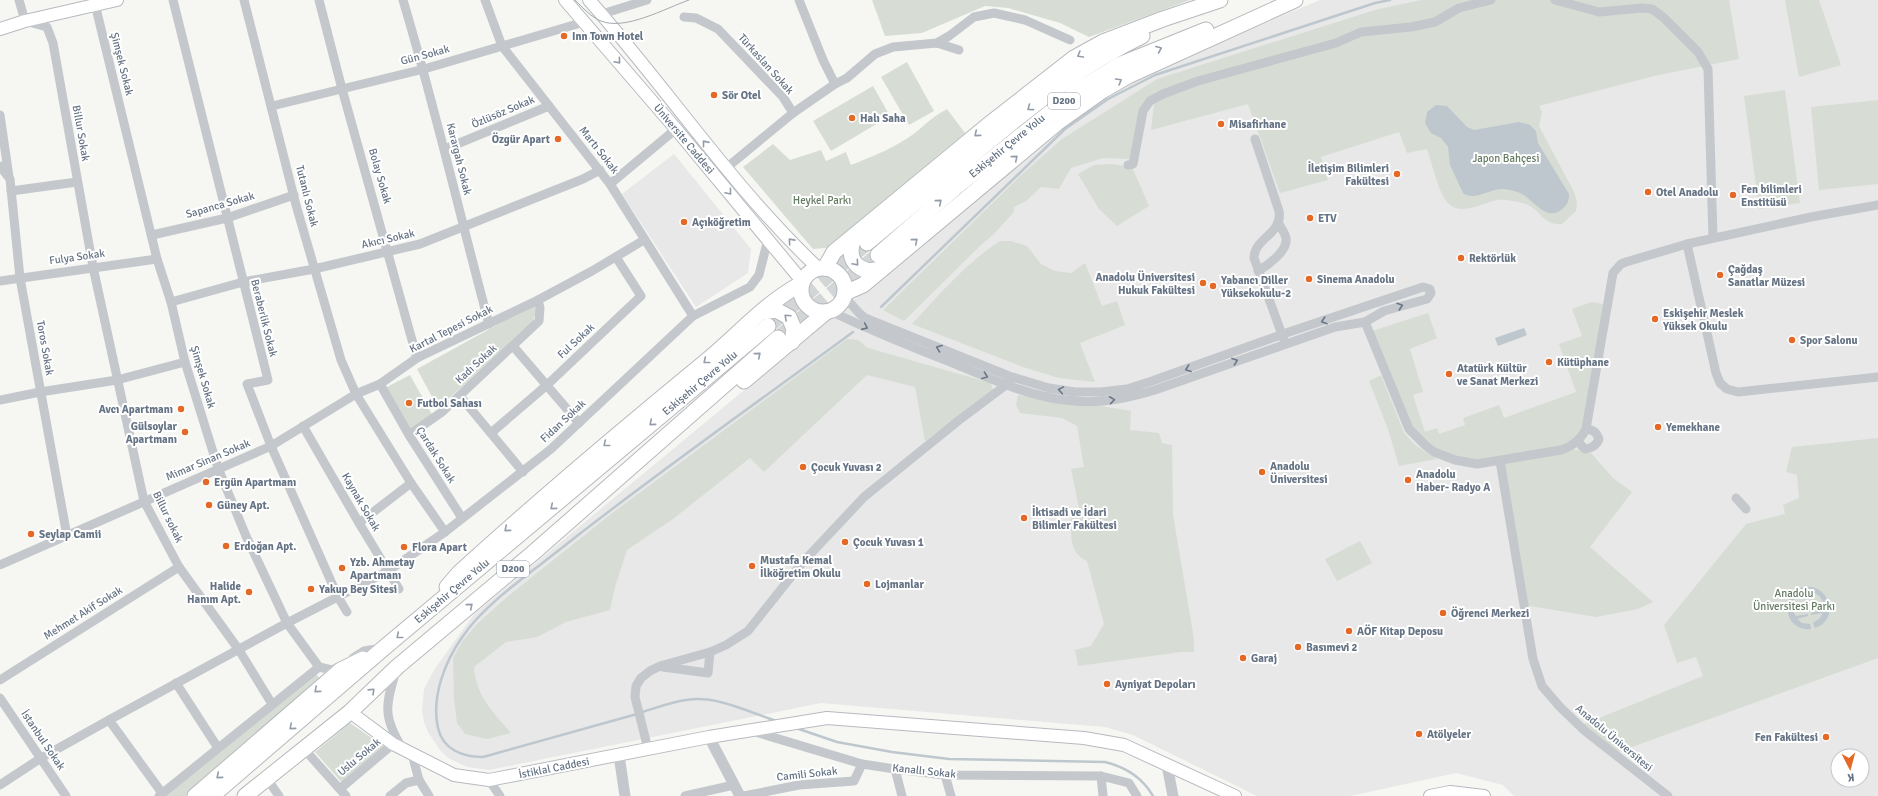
<svg xmlns="http://www.w3.org/2000/svg" width="1878" height="796" viewBox="0 0 1878 796" font-family="Signika,sans-serif">
<style>
.built{fill:#e7e8e7;fill-rule:evenodd}
.green{fill:#d7ddd4}
.water{fill:#bdc7cd}
.lines{fill:none;stroke-linecap:round;stroke-linejoin:round}
.stream{stroke:#bdc7cd;stroke-width:2.5}
.trunk-tunnel{stroke:#d2d6d7;stroke-width:15;stroke-dasharray:15 8;stroke-linecap:butt}
.secondary-casing{stroke:#b6bac0;stroke-width:14}
.trunk-casing{stroke:#b7b9bd;stroke-width:17}
.minor{stroke:#c4c7cb;stroke-width:9}
.tertiary{stroke:#c4c7cb;stroke-width:11}
.secondary{stroke:#fff;stroke-width:12}
.trunk{stroke:#fff;stroke-width:15}
.tram{stroke:#a4a9b0;stroke-width:1}
.oneway{stroke:#939da9}
.oneway2{stroke:#6a7788}
.poi-dot{fill:#e46926;stroke:#fff;stroke-width:1.5}
.labels{text-anchor:middle;dominant-baseline:central;stroke-width:4;stroke-linejoin:round;paint-order:stroke}
.shield{fill:#fff;stroke:#939da9;stroke-width:1}
.shield-label{font-size:10px;font-weight:bold;fill:#657384}
.poi-label{font-size:11px;font-weight:bold;fill:#657384;stroke:#fff;text-anchor:start}
.street-label{font-size:11px;fill:#657384;stroke:#fff}
.park-label{font-size:11px;fill:#667b64;stroke:#fff}
</style>
<rect width="100%" height="100%" fill="#f6f7f3"/>
<g class="built">
<path d="M1320 0H1878V796H1514L1503 785 1456 773 1350 796H1257L1133 735 1105 727 821 703 489 770 467 767 448 758 440 750 428 732 424 722 422 711 424 689 434 670 475 613 1063 126 1084 110 1153 70ZM1838 756H1862V780H1838Z"/>
<path d="M674 154 751 249 748 273 696 307 622 194Z"/>
</g>
<g class="green">
<path d="M872 0H1190L1089 37 1060 23 1008 8 985 6 922 33 885 36Z"/>
<path d="M1421 0H1729L1739 59 1654 76 1539 106 1542 112 1539 126 1574 192 1577 202 1576 211 1562 224C1542 225 1541 210 1526 204 1518 202 1506 199 1498 200 1478 203 1457 221 1443 196 1436 182 1432 164 1427 149L1407 153 1399 132 1321 157 1328 180 1280 193 1248 104 1151 130 1155 95 1147 100 1131 159 1103 158 1071 168 1059 189 1041 187 1026 201 1014 207V212C1003 223 995 235 983 243L904 321 883 310 1020 176 1062 139 1157 79 1375 10Z"/>
<path d="M1785 0H1819L1841 65 1799 77Z"/>
<path d="M907 62 934 111 909 125 881 77Z"/>
<path d="M873 86 890 116 831 151 813 121Z"/>
<path d="M1785 90 1800 203 1759 209 1744 96Z"/>
<path d="M1878 100V184L1819 190 1811 107Z"/>
<path d="M947 109 965 133 826 248 813 249 743 167 773 144 790 160 821 150 826 161 846 152 851 165C873 156 895 148 915 133 927 123 932 117 947 109Z"/>
<path d="M1111 164 1132 167 1149 206 1117 226 1099 209 1078 174 1094 165Z"/>
<path d="M1000 241H1011L1027 246 1041 264 1055 271 1071 273 1085 263 1102 306 1117 301 1125 325 1080 343 1095 382 1059 378 1023 367 912 324C939 295 966 263 1000 241Z"/>
<path d="M1592 302 1608 305 1586 429 1568 448 1591 453 1613 478 1632 492 1590 547 1653 602 1638 609 1596 617 1524 605 1500 461 1455 460 1416 438 1369 332 1428 313 1437 338 1410 349 1423 392 1413 395 1425 432 1437 428 1439 434 1465 425 1463 418 1499 405 1504 418 1576 392 1559 344 1582 336 1572 309Z"/>
<path d="M535 304 536 312 532 324 438 408 417 369Z"/>
<path d="M847 339 858 340 868 348 991 383 993 390 925 441 915 387 867 375 764 472 750 458 673 519 627 550 615 587 610 610 566 622 537 637 506 642 474 667C476 696 493 712 511 733L487 739 465 734 457 723 454 699 453 658 462 642 476 625 507 597 611 514Z"/>
<path d="M410 375 434 418 409 432 383 389Z"/>
<path d="M1381 375 1404 433 1415 445 1437 459 1399 466 1388 429 1369 381Z"/>
<path d="M1018 395 1095 405 1131 411 1130 430 1159 433 1162 443 1172 445 1173 515 1194 639V652H1181L1078 666 1075 650 1091 646 1104 624 1087 561C1069 553 1071 535 1071 518L1080 513 1071 469 1084 467 1077 426 1062 418 1020 413 1016 405Z"/>
<path d="M1878 438V658L1618 752 1582 725 1703 676 1696 657 1677 663 1664 625 1746 524 1785 514 1783 505 1799 498 1797 475 1786 472 1792 447Z"/>
<path d="M1360 541 1372 563 1337 581 1325 559Z"/>
<path d="M314 672 323 682 188 796H161Z"/>
<path d="M350 723 385 747 344 785 315 752Z"/>
</g>
<g class="water">
<path d="M1436 105 1447 106 1467 127 1474 130 1519 122 1530 125 1536 131 1538 143 1569 194C1569 201 1567 206 1561 210 1545 221 1534 200 1522 194 1516 191 1510 190 1504 189 1490 188 1474 202 1463 193L1450 165 1448 147 1441 138 1431 133 1425 123 1427 112Z"/>
<path d="M1524 328 1527 335 1498 346 1495 338Z"/>
<path d="M1803 587C1829 582 1841 620 1815 628L1813 623 1820 618 1823 613 1811 615V613L1824 609C1824 580 1780 593 1796 616L1808 614V616L1797 619 1802 623 1810 624 1811 629C1785 632 1778 596 1803 587Z"/>
</g>
<g class="lines">
<g class="stream">
<path d="M881 307 1065 129 1108 99 1155 75 1375 3 1390 0"/>
<path d="M642 712C656 708 671 702 686 700 716 695 749 712 776 721"/>
<path d="M637 714 483 757C463 757 443 750 438 728 431 697 445 661 463 636 486 602 536 569 568 543 661 470 758 402 853 332"/>
<path d="M796 728 837 742 892 752 949 759 1105 762C1126 767 1142 777 1153 796"/>
</g>
<g class="trunk-tunnel">
<path d="M768 326 867 243"/>
<path d="M778 338 878 255"/>
</g>
<defs>
<g id="secondary">
<path d="M565 0 676 129 802 281"/>
<path d="M589 0C667 88 732 187 818 268"/>
<path d="M0 29 25 21 117 0"/>
<path d="M350 712 393 744 454 775 489 780 709 737 827 718 1084 738 1124 745 1235 796"/>
<path d="M1430 796 1450 792 1484 796"/>
</g>
<g id="trunk">
<path d="M857 234C841 257 860 279 884 267"/>
<path d="M867 243C907 210 946 177 986 144 1034 104 1085 63 1142 36"/>
<path d="M878 255 955 188 1077 91 1119 65 1206 30"/>
<circle cx="823" cy="290" r="22"/>
<path d="M825 268 834 252 987 126 1074 58 1103 42 1163 19 1220 0"/>
<path d="M845 293 863 285 1057 123 1102 91 1128 76 1295 0"/>
<path d="M762 312 776 310 789 317 794 329 792 342"/>
<path d="M744 381 826 312"/>
<path d="M447 587 459 573C539 500 621 431 705 362 737 336 765 303 801 284"/>
<path d="M195 796 341 670 363 659"/>
<path d="M212 796 385 647 768 326"/>
<path d="M245 796 350 712 397 667 533 553 778 338"/>
</g>
</defs>
<use href="#secondary" class="secondary-casing"/>
<use href="#trunk" class="trunk-casing"/>
<g class="minor">
<path d="M19 0 25 21 47 27 53 43 93 267 144 501 179 567 239 650 272 704"/>
<path d="M94 0 157 259 171 302 185 362 218 468 246 536 287 623 319 667 332 670 340 666"/>
<path d="M173 0 268 380 247 384 271 446 338 597 347 612"/>
<path d="M244 0 296 205 341 360 356 394 411 483 445 532"/>
<path d="M319 0 342 89 417 358"/>
<path d="M403 0C435 107 460 216 489 324"/>
<path d="M485 0 502 46 610 184 693 316"/>
<path d="M799 0 823 60 835 84"/>
<path d="M1555 0 1599 12 1642 8 1652 9 1663 17 1698 52 1708 69 1713 238"/>
<path d="M602 14 647 0"/>
<path d="M684 17 696 18 718 29 783 97 793 113 725 169"/>
<path d="M937 43 959 50"/>
<path d="M272 106 424 69 584 22"/>
<path d="M793 113 835 84 847 78 875 54 893 47 937 43 949 36 974 17 994 13 1025 20 1070 40"/>
<path d="M0 115 9 177"/>
<path d="M1255 139 1279 211C1283 234 1254 238 1254 258L1284 340"/>
<path d="M445 149 549 106"/>
<path d="M1128 165 1133 164 1143 111 1150 101 1163 94 1198 81 1336 43 1361 32 1411 27 1435 22 1459 8 1491 0"/>
<path d="M0 166 10 179 20 278 67 536"/>
<path d="M610 184 676 129"/>
<path d="M11 191 77 182"/>
<path d="M152 235 227 218 294 195"/>
<path d="M1687 244 1716 373 1720 383 1727 389 1738 392 1878 377"/>
<path d="M1258 271C1268 265 1288 251 1286 238 1285 233 1281 228 1279 224"/>
<path d="M0 281 157 259"/>
<path d="M171 302 243 282 314 269 420 244 583 179 600 170"/>
<path d="M830 311C870 330 911 347 953 363 991 379 1032 398 1074 401 1102 404 1129 398 1155 390L1335 327 1365 322 1384 311 1427 299 1431 293 1430 289 1423 287 1283 334 1152 381 1127 389 1101 392H1075L1049 388 1009 376 865 318 859 313 844 296"/>
<path d="M1365 322 1409 429 1425 445 1434 452 1455 460 1477 464 1561 450C1573 446 1581 440 1586 429L1613 273 1621 264 1626 262 1687 244 1811 217 1878 205"/>
<path d="M513 346 579 423"/>
<path d="M380 384 409 435 462 518"/>
<path d="M460 396 523 472"/>
<path d="M0 400 40 392 117 380 185 362"/>
<path d="M303 426 359 523 399 589"/>
<path d="M491 433 547 385 641 296 616 257"/>
<path d="M409 435 442 412 539 321 540 308 538 300"/>
<path d="M1577 441 1585 449C1592 448 1596 446 1599 439 1596 432 1594 430 1586 429"/>
<path d="M1500 461 1533 659 1542 686 1560 707 1585 731 1668 796"/>
<path d="M1736 498 1746 509"/>
<path d="M359 523 411 483"/>
<path d="M0 565 271 446 356 394 380 384 417 358 538 300 592 271 644 240"/>
<path d="M353 658 364 651 382 648"/>
<path d="M663 667 708 673 710 652"/>
<path d="M396 671C385 705 383 718 403 749"/>
<path d="M0 680 179 567"/>
<path d="M176 683 218 748"/>
<path d="M0 698 66 796"/>
<path d="M109 720 162 793"/>
<path d="M752 731 862 764 895 769 945 775 1101 776 1129 783 1137 796"/>
<path d="M648 749 635 697 636 686 641 678 650 671 660 666 710 652 726 645 748 631 802 563 864 497 958 421 1010 382"/>
<path d="M305 750 346 796"/>
<path d="M412 754 419 780 429 796"/>
<path d="M895 769 902 796"/>
<path d="M945 775 951 796"/>
<path d="M1101 776 1103 796"/>
<path d="M489 780 500 796"/>
<path d="M270 783 279 796"/>
<path d="M0 785 41 758 109 720 287 623 388 571 445 532 551 449 693 316 750 287 759 275 768 239"/>
<path d="M341 788 393 744"/>
<path d="M159 796 319 667"/>
<path d="M390 796 406 783 419 780"/>
<path d="M685 796 734 785"/>
<path d="M744 796 799 785 854 781 862 764"/>
</g>
<g class="tertiary">
<path d="M709 737 740 796"/>
<path d="M619 755 625 796"/>
<path d="M1167 765 1173 796"/>
</g>
<use href="#secondary" class="secondary"/>
<use href="#trunk" class="trunk"/>
<path class="tram" d="M575 0C583 8 591 17 601 21 625 31 666 8 689 0"/>
</g>
<defs><path id="oneway-chevron" d="M-2-3.5L2.5 0L-2 3.5" fill="none" stroke-width="1.6" stroke-linecap="round" stroke-linejoin="round"/></defs>
<g class="oneway">
<use href="#oneway-chevron" transform="translate(1159 49) rotate(-22)"/>
<use href="#oneway-chevron" transform="translate(1080 55) rotate(150)"/>
<use href="#oneway-chevron" transform="translate(618 61) rotate(49)"/>
<use href="#oneway-chevron" transform="translate(1119 81) rotate(-31)"/>
<use href="#oneway-chevron" transform="translate(1030 108) rotate(143)"/>
<use href="#oneway-chevron" transform="translate(977 134) rotate(140)"/>
<use href="#oneway-chevron" transform="translate(705 143) rotate(-129)"/>
<use href="#oneway-chevron" transform="translate(1015 158) rotate(-40)"/>
<use href="#oneway-chevron" transform="translate(729 192) rotate(50)"/>
<use href="#oneway-chevron" transform="translate(939 202) rotate(-41)"/>
<use href="#oneway-chevron" transform="translate(791 241) rotate(-132)"/>
<use href="#oneway-chevron" transform="translate(915 241) rotate(-40)"/>
<use href="#oneway-chevron" transform="translate(856 263) rotate(49)"/>
<use href="#oneway-chevron" transform="translate(787 317) rotate(-137)"/>
<use href="#oneway-chevron" transform="translate(758 355) rotate(-41)"/>
<use href="#oneway-chevron" transform="translate(706 361) rotate(141)"/>
<use href="#oneway-chevron" transform="translate(652 423) rotate(140)"/>
<use href="#oneway-chevron" transform="translate(606 444) rotate(141)"/>
<use href="#oneway-chevron" transform="translate(553 507) rotate(140)"/>
<use href="#oneway-chevron" transform="translate(507 529) rotate(139)"/>
<use href="#oneway-chevron" transform="translate(470 606) rotate(-40)"/>
<use href="#oneway-chevron" transform="translate(399 636) rotate(141)"/>
<use href="#oneway-chevron" transform="translate(317 690) rotate(139)"/>
<use href="#oneway-chevron" transform="translate(372 691) rotate(-44)"/>
<use href="#oneway-chevron" transform="translate(292 727) rotate(139)"/>
<use href="#oneway-chevron" transform="translate(219 776) rotate(140)"/>
</g>
<g class="oneway2">
<use href="#oneway-chevron" transform="translate(1400 306) rotate(-18)"/>
<use href="#oneway-chevron" transform="translate(1324 321) rotate(162)"/>
<use href="#oneway-chevron" transform="translate(865 327) rotate(24)"/>
<use href="#oneway-chevron" transform="translate(939 348) rotate(-159)"/>
<use href="#oneway-chevron" transform="translate(1235 361) rotate(-20)"/>
<use href="#oneway-chevron" transform="translate(1188 369) rotate(160)"/>
<use href="#oneway-chevron" transform="translate(985 376) rotate(21)"/>
<use href="#oneway-chevron" transform="translate(1061 390) rotate(-170)"/>
<use href="#oneway-chevron" transform="translate(1112 400) rotate(-8)"/>
</g>
<g class="poi-dot">
<circle cx="564" cy="36" r="4"/>
<circle cx="714" cy="95" r="4"/>
<circle cx="852" cy="118" r="4"/>
<circle cx="1221" cy="124" r="4"/>
<circle cx="558" cy="139" r="4"/>
<circle cx="1397" cy="174" r="4"/>
<circle cx="1648" cy="192" r="4"/>
<circle cx="1733" cy="195" r="4"/>
<circle cx="1310" cy="218" r="4"/>
<circle cx="684" cy="222" r="4"/>
<circle cx="1461" cy="258" r="4"/>
<circle cx="1720" cy="275" r="4"/>
<circle cx="1309" cy="279" r="4"/>
<circle cx="1203" cy="283" r="4"/>
<circle cx="1213" cy="286" r="4"/>
<circle cx="1655" cy="319" r="4"/>
<circle cx="1792" cy="340" r="4"/>
<circle cx="1549" cy="362" r="4"/>
<circle cx="1449" cy="374" r="4"/>
<circle cx="409" cy="403" r="4"/>
<circle cx="181" cy="409" r="4"/>
<circle cx="1658" cy="427" r="4"/>
<circle cx="185" cy="432" r="4"/>
<circle cx="803" cy="467" r="4"/>
<circle cx="1262" cy="472" r="4"/>
<circle cx="1408" cy="480" r="4"/>
<circle cx="206" cy="482" r="4"/>
<circle cx="209" cy="505" r="4"/>
<circle cx="1024" cy="518" r="4"/>
<circle cx="31" cy="534" r="4"/>
<circle cx="845" cy="542" r="4"/>
<circle cx="226" cy="546" r="4"/>
<circle cx="404" cy="547" r="4"/>
<circle cx="752" cy="566" r="4"/>
<circle cx="342" cy="568" r="4"/>
<circle cx="867" cy="584" r="4"/>
<circle cx="311" cy="589" r="4"/>
<circle cx="249" cy="592" r="4"/>
<circle cx="1443" cy="613" r="4"/>
<circle cx="1349" cy="631" r="4"/>
<circle cx="1298" cy="647" r="4"/>
<circle cx="1243" cy="658" r="4"/>
<circle cx="1107" cy="684" r="4"/>
<circle cx="1419" cy="734" r="4"/>
<circle cx="1826" cy="737" r="4"/>
</g>
<g class="labels">
<g class="shield">
<rect x="1048" y="93" width="32" height="16" rx="3"/>
<rect x="497" y="561" width="32" height="16" rx="3"/>
</g>
<g class="shield-label">
<text x="1064" y="101">D200</text>
<text x="513" y="569">D200</text>
</g>
<g class="poi-label">
<text x="572" y="36">Inn Town Hotel</text>
<text x="722" y="95">Sör Otel</text>
<text x="860" y="118">Halı Saha</text>
<text x="1229" y="124">Misafirhane</text>
<text x="550" y="139" text-anchor="end">Özgür Apart</text>
<text x="1389" y="168" text-anchor="end">İletişim Bilimleri<tspan x="1389" dy="13">Fakültesi</tspan></text>
<text x="1741" y="189">Fen bilimleri<tspan x="1741" dy="13">Enstitüsü</tspan></text>
<text x="1656" y="192">Otel Anadolu</text>
<text x="1318" y="218">ETV</text>
<text x="692" y="222">Açıköğretim</text>
<text x="1469" y="258">Rektörlük</text>
<text x="1728" y="269">Çağdaş<tspan x="1728" dy="13">Sanatlar Müzesi</tspan></text>
<text x="1195" y="277" text-anchor="end">Anadolu Üniversitesi<tspan x="1195" dy="13">Hukuk Fakültesi</tspan></text>
<text x="1317" y="279">Sinema Anadolu</text>
<text x="1221" y="280">Yabancı Diller<tspan x="1221" dy="13">Yüksekokulu-2</tspan></text>
<text x="1663" y="313">Eskişehir Meslek<tspan x="1663" dy="13">Yüksek Okulu</tspan></text>
<text x="1800" y="340">Spor Salonu</text>
<text x="1557" y="362">Kütüphane</text>
<text x="1457" y="368">Atatürk Kültür<tspan x="1457" dy="13">ve Sanat Merkezi</tspan></text>
<text x="417" y="403">Futbol Sahası</text>
<text x="173" y="409" text-anchor="end">Avcı Apartmanı</text>
<text x="177" y="426" text-anchor="end">Gülsoylar<tspan x="177" dy="13">Apartmanı</tspan></text>
<text x="1666" y="427">Yemekhane</text>
<text x="1270" y="466">Anadolu<tspan x="1270" dy="13">Üniversitesi</tspan></text>
<text x="811" y="467">Çocuk Yuvası 2</text>
<text x="1416" y="474">Anadolu<tspan x="1416" dy="13">Haber- Radyo A</tspan></text>
<text x="214" y="482">Ergün Apartmanı</text>
<text x="217" y="505">Güney Apt.</text>
<text x="1032" y="512">İktisadi ve İdari<tspan x="1032" dy="13">Bilimler Fakültesi</tspan></text>
<text x="39" y="534">Seylap Camii</text>
<text x="853" y="542">Çocuk Yuvası 1</text>
<text x="234" y="546">Erdoğan Apt.</text>
<text x="412" y="547">Flora Apart</text>
<text x="760" y="560">Mustafa Kemal<tspan x="760" dy="13">İlköğretim Okulu</tspan></text>
<text x="350" y="562">Yzb. Ahmetay<tspan x="350" dy="13">Apartmanı</tspan></text>
<text x="875" y="584">Lojmanlar</text>
<text x="241" y="586" text-anchor="end">Halide<tspan x="241" dy="13">Hanım Apt.</tspan></text>
<text x="319" y="589">Yakup Bey Sitesi</text>
<text x="1451" y="613">Öğrenci Merkezi</text>
<text x="1357" y="631">AÖF Kitap Deposu</text>
<text x="1306" y="647">Basımevi 2</text>
<text x="1251" y="658">Garaj</text>
<text x="1115" y="684">Ayniyat Depoları</text>
<text x="1427" y="734">Atölyeler</text>
<text x="1818" y="737" text-anchor="end">Fen Fakültesi</text>
</g>
<g class="street-label">
<text transform="translate(425 55) rotate(-15)">Gün Sokak</text>
<text transform="translate(122 64) rotate(76)">Şimşek Sokak</text>
<text transform="translate(766 64) rotate(48)">Türkaslan Sokak</text>
<text transform="translate(503 112) rotate(-23)">Özlüsöz Sokak</text>
<text transform="translate(81 133) rotate(80)">Billur Sokak</text>
<text transform="translate(684 139) rotate(50)">Üniversite Caddesi</text>
<text transform="translate(1007 146) rotate(-39)">Eskişehir Çevre Yolu</text>
<text transform="translate(599 150) rotate(52)">Martı Sokak</text>
<text transform="translate(459 159) rotate(76)">Karargah Sokak</text>
<text transform="translate(380 176) rotate(74)">Bolay Sokak</text>
<text transform="translate(307 196) rotate(76)">Tutanlı Sokak</text>
<text transform="translate(220 205) rotate(-16)">Sapanca Sokak</text>
<text transform="translate(388 239) rotate(-13)">Akıcı Sokak</text>
<text transform="translate(77 257) rotate(-8)">Fulya Sokak</text>
<text transform="translate(264 318) rotate(76)">Beraberlik Sokak</text>
<text transform="translate(451 329) rotate(-27)">Kartal Tepesi Sokak</text>
<text transform="translate(576 341) rotate(-43)">Ful Sokak</text>
<text transform="translate(45 348) rotate(80)">Toros Sokak</text>
<text transform="translate(476 364) rotate(-43)">Kadı Sokak</text>
<text transform="translate(203 377) rotate(74)">Şimşek Sokak</text>
<text transform="translate(700 383) rotate(-40)">Eskişehir Çevre Yolu</text>
<text transform="translate(563 421) rotate(-43)">Fidan Sokak</text>
<text transform="translate(436 455) rotate(58)">Çardak Sokak</text>
<text transform="translate(208 460) rotate(-23)">Mimar Sinan Sokak</text>
<text transform="translate(361 502) rotate(60)">Kaynak Sokak</text>
<text transform="translate(168 517) rotate(64)">Billur sokak</text>
<text transform="translate(452 591) rotate(-40)">Eskişehir Çevre Yolu</text>
<text transform="translate(83 613) rotate(-32)">Mehmet Akif Sokak</text>
<text transform="translate(1614 738) rotate(40)">Anadolu Üniversitesi</text>
<text transform="translate(43 740) rotate(56)">İstanbul Sokak</text>
<text transform="translate(359 757) rotate(-40)">Uslu Sokak</text>
<text transform="translate(554 768) rotate(-11)">İstiklal Caddesi</text>
<text transform="translate(924 771) rotate(6)">Kanallı Sokak</text>
<text transform="translate(807 774) rotate(-6)">Camili Sokak</text>
</g>
<g class="park-label">
<text x="1506" y="158">Japon Bahçesi</text>
<text x="822" y="200">Heykel Parkı</text>
<text x="1794" y="593">Anadolu<tspan x="1794" dy="13">Üniversitesi Parkı</tspan></text>
</g>
</g>
<g transform="translate(1850 768) rotate(174)"><circle r="19" fill="#ffffff" stroke="#c1c7ce"/>
<path d="M0-3L7 15L0 10L-7 15Z" fill="#e46926"/>
<text y="-6" font-size="11" font-weight="bold" text-anchor="middle" fill="#657384">K</text>
</g>
</svg>
